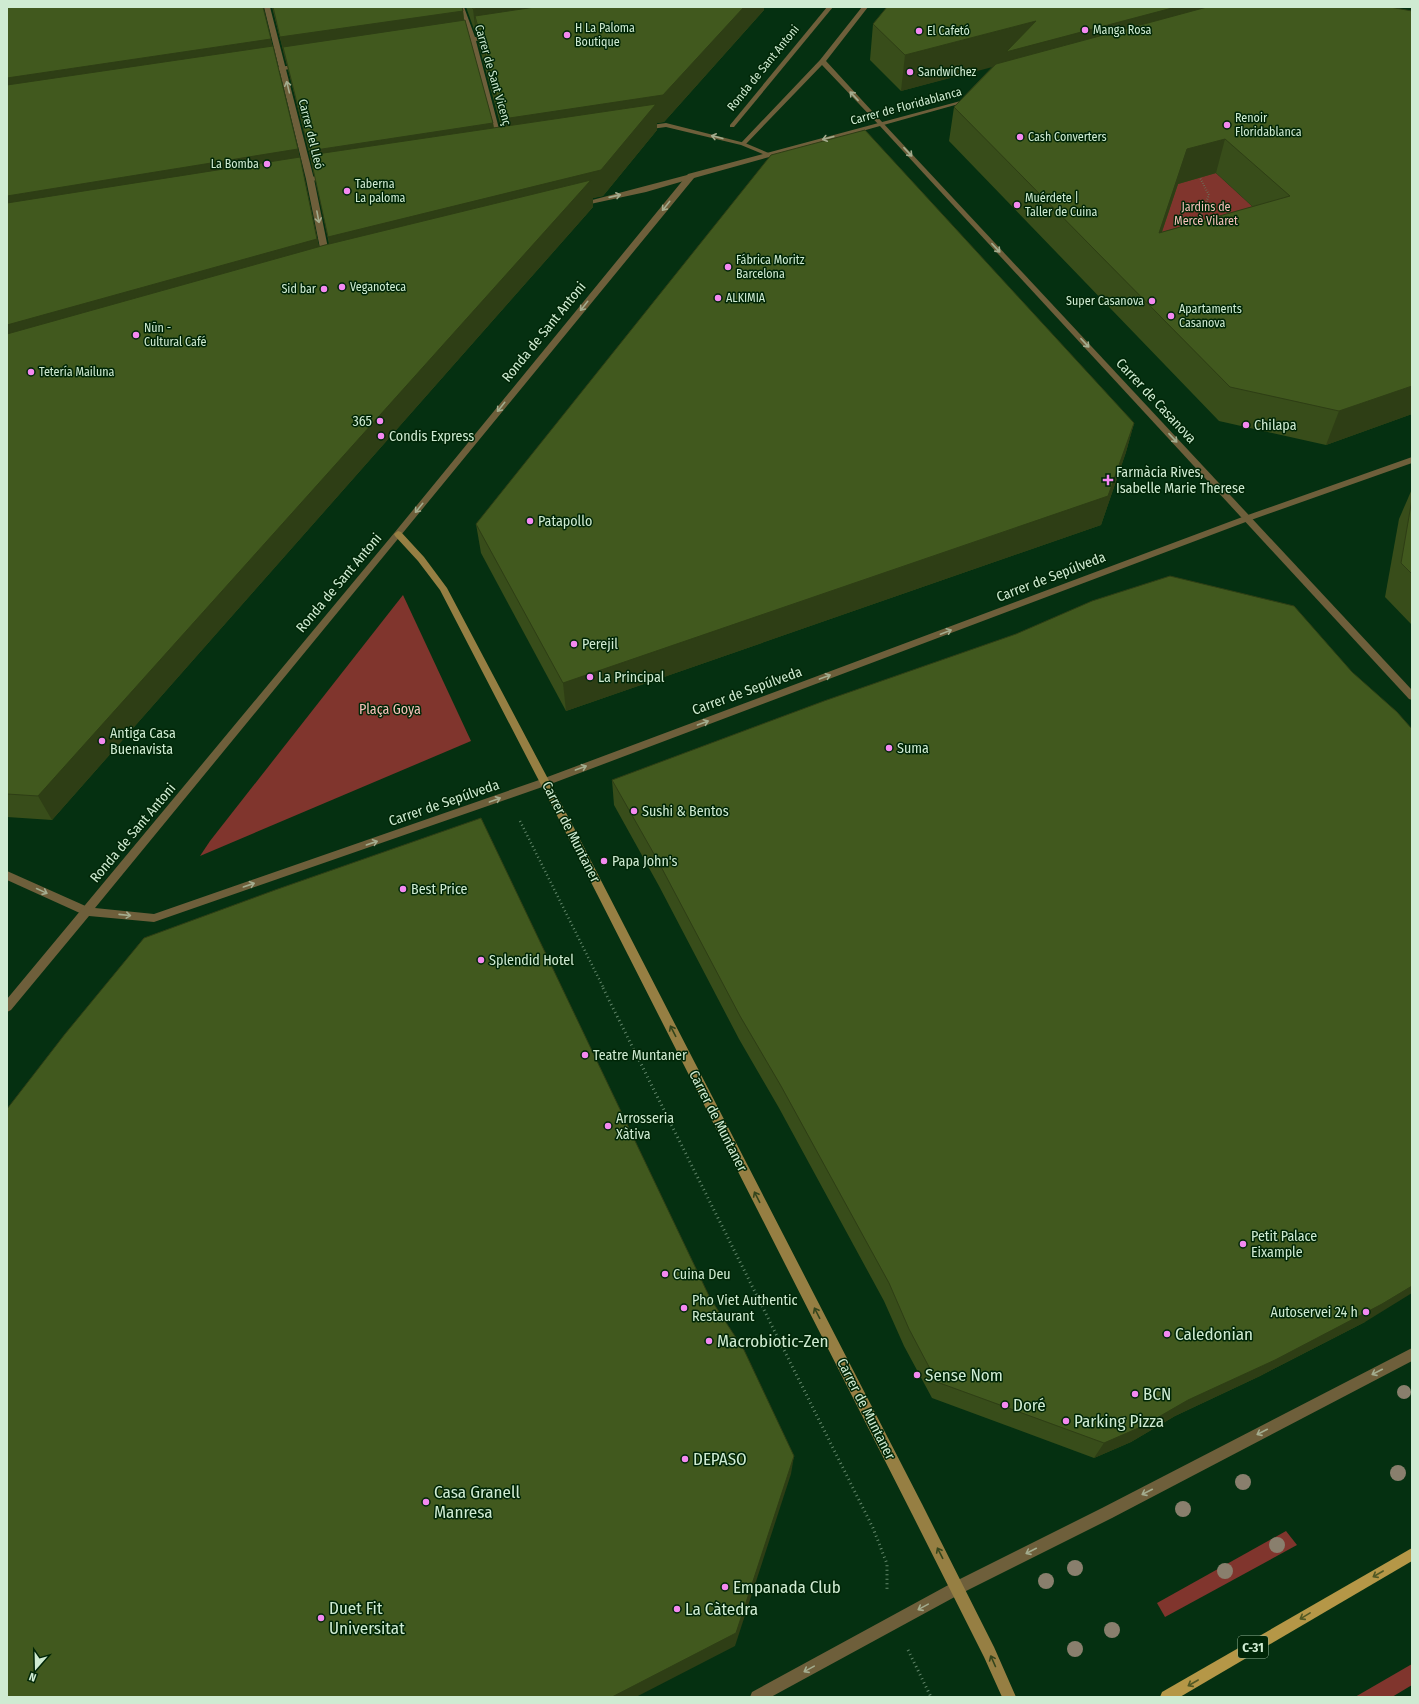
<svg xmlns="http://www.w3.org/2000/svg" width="1419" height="1704" viewBox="0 0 1419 1704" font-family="'Fira Sans Condensed',sans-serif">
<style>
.green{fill:#80352d}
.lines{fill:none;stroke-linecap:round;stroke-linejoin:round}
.path-far2{stroke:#64886c;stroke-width:2;stroke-dasharray:0.5 2;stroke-linecap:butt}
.path-far1{stroke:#64886c;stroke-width:2.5;stroke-dasharray:1 3;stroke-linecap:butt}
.path{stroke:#64886c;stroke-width:3;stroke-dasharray:1 3.5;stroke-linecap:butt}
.pedestrian{fill:#6e5f3b;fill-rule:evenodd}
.minor{fill:#6e5f3b;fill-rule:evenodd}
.tertiary{fill:#6e5f3b;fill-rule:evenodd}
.secondary{fill:#967f43;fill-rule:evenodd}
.primary{fill:#b59747;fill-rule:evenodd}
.tree{fill:#897f6d}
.wall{fill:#384d1a;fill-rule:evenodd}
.shaded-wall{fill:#2e3e15}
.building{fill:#41591e;stroke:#2e3e15;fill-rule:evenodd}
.oneway{stroke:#a3ac8e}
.oneway2{stroke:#34451c}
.oneway3{stroke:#515924}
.poi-dot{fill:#f489f1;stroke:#002607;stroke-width:1.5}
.labels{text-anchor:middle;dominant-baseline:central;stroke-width:3;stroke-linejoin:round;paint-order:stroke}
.far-poi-label{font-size:12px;fill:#cfebd2;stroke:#002607;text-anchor:start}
.far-street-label{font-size:12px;fill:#cfebd2;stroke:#002607}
.far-park-label{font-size:12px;fill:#f5c0b9;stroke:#002607}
.shield{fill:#002607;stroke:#91b095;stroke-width:1}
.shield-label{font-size:13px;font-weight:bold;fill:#cfebd2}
.street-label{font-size:14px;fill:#cfebd2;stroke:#002607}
.poi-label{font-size:14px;fill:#cfebd2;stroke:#002607;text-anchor:start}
.park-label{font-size:14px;fill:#f5c0b9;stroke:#002607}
.near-poi-label{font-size:17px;fill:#cfebd2;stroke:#002607;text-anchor:start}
</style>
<rect width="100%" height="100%" fill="#053011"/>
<g class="green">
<path d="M1204 162 1279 231 1228 245 1149 232 1183 168Z"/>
<path d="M403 595 471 741 200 856 210 841Z"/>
<path d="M1286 1531 1297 1545 1165 1617 1157 1603Z"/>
<path d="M1412 1664V1685L1392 1697H1355Z"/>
</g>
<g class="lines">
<path class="path-far2" d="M1180 227 1199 220 1209 195 1198 174"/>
<path class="path-far1" d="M520 821 604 989"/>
<g class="path">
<path d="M603 988 873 1528 887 1564V1590"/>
<path d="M908 1650 931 1697"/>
</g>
<g class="pedestrian">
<path d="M264 7H270L314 179 330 258 326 260 322 258 306 179Z"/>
<path d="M827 7H833L734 127H730V125Z"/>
<path d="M862 7H868L826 61 883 123V125H879L822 65 745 145H741V143L820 60Z"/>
</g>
<g class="minor">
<path d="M458 7H464L475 37 490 35 493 37 476 41 502 140 501 141 496 140 470 42 458 44 455 42 469 38Z"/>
<path d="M300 64 302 65V67L266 73 263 71 266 69Z"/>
<path d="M666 123 745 143 771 154 765 155 741 145 666 127 644 130 641 128 644 126Z"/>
<path d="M879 123H883L1412 690V700L1409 699 879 125Z"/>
<path d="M691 174 695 176 694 178 646 192 581 206 577 204Z"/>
<path d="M327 175 331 177 330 179 310 181 306 179 310 177Z"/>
<path d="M7 871 90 908 91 911 90 914 86 915 82 914 7 880Z"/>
<path d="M1412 1348V1361L1112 1518 962 1593 771 1697H750L752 1692 952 1583 1102 1508Z"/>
</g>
<path class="tertiary" d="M968 99 973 100 694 178 95 908 154 914 542 779 1245 516 1412 457V463L1251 520 548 785 154 922 89 916 11 1010 7 1012V999L395 532 688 174Z"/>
<path class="secondary" d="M398 531 401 532 424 557 447 588 573 826 922 1504 994 1647 1016 1697H1002L984 1657 912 1514 565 831 440 590 418 561 395 536 394 534Z"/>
<path class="primary" d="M1412 1548V1561L1180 1697H1160L1162 1692Z"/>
</g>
<g class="tree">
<circle cx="1404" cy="1392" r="7"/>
<circle cx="1398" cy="1473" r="8"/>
<circle cx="1243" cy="1482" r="8"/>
<circle cx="1183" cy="1509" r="8"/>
<circle cx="1277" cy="1545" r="8"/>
<circle cx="1075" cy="1568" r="8"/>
<circle cx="1225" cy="1571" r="8"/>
<circle cx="1046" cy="1581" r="8"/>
<circle cx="1112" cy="1630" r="8"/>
<circle cx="1075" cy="1649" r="8"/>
</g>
<g class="wall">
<path d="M7 7H263L298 149 319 247 329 244 315 175 272 7H462L463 11 464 20 493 123 494 128 501 127 478 42 477 35H476L466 7H764V10L664 122 657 123V130L603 196 593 198V207L52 820 7 817Z"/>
<path d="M1390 7 1412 414 1326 445 1219 421 949 141 954 107 993 66 901 91 870 60 873 24ZM1216 173 1253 207 1162 232 1178 184Z"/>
<path d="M1134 423 1126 452 1101 525 566 711 481 553 476 524Z"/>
<path d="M1412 489V625L1385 597 1399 519Z"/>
<path d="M612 780 1365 1322 1260 1376 1175 1416 1131 1442 1094 1458 932 1398 904 1346 884 1301 779 1108 739 1039 659 886 614 805Z"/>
</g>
<g class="shaded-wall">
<path d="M487 7H663L475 16 477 35H476L473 9Z"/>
<path d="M744 7H764V10L664 122 657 123V130L603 196 593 198V207L52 820 38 796 333 263 328 237 506 145 503 119Z"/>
<path d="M1176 7H1283L1004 64 901 91 905 55 1036 21Z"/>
<path d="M463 11 466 37 283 47 286 64 280 37Z"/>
<path d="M271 39 277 65 7 106V78Z"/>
<path d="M493 123 496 147 314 175 309 151Z"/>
<path d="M1225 139 1216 173 1178 184 1150 267 1159 233 1187 149Z"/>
<path d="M298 149 323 265 7 354V196Z"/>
<path d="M1412 386V414L1326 445 1339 411Z"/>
<path d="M1134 423 1126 452 1101 525 566 711 563 683Z"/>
<path d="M1412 1286V1293L1365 1322 1260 1376 1175 1416 1131 1442 1094 1458 1104 1443Z"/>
<path d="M794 1456 791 1474 735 1646 636 1697H612Z"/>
</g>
<g class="building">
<path d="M7 7H263L271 39 7 78Z"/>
<path d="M273 7H462L463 11 280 37Z"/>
<path d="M472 7H487L473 9Z"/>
<path d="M535 7H744L663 95 503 119 475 16Z"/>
<path d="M887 7H1176L1006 52 1036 21 905 55 873 24Z"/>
<path d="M1207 7H1390L1412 11V386L1339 411 1230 387 954 107 996 64ZM1225 139 1290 196 1159 233 1187 149Z"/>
<path d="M465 20 493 123 309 151 283 47Z"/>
<path d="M273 46 298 149 7 196V85Z"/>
<path d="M656 104 601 170 328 237 310 155Z"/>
<path d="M865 130 1134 423 1108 496 563 683 476 524 771 155Z"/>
<path d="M300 157 317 239 7 325V203Z"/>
<path d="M591 180 38 796 7 794V334L325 245Z"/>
<path d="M1412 499V574L1401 563Z"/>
<path d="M1170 576 1294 606 1352 672 1397 712 1412 729V1286L1382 1304 1275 1360 1188 1400 1143 1426 1104 1443 937 1382 909 1329 889 1283 781 1086 740 1016 658 861 612 780 824 701 1016 634 1092 601Z"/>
<path d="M481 818 710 1298 744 1350 794 1456 736 1633 612 1697H7V1109L65 1034 144 938 275 890Z"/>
</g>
<defs><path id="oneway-shaft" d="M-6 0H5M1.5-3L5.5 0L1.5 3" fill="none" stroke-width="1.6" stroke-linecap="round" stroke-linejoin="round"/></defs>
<g class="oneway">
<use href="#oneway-shaft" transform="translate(288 87) rotate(-104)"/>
<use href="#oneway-shaft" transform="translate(854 96) rotate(-133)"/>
<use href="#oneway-shaft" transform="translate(717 137) rotate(-166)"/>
<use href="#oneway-shaft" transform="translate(828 138) rotate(165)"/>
<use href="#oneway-shaft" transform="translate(908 152) rotate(47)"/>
<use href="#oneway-shaft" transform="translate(615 196) rotate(-13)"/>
<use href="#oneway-shaft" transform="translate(666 206) rotate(129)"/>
<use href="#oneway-shaft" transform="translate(318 217) rotate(79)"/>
<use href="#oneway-shaft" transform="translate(996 248) rotate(47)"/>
<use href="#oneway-shaft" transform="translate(584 306) rotate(129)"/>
<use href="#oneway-shaft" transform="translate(1085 343) rotate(47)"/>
<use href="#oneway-shaft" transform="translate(501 407) rotate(129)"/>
<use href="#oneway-shaft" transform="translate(1173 438) rotate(47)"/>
<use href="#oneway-shaft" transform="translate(419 508) rotate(129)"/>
<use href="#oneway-shaft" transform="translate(946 632) rotate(-21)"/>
<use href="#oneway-shaft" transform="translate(825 677) rotate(-20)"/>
<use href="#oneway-shaft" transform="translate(703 723) rotate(-20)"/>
<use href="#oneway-shaft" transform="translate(581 768) rotate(-20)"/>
<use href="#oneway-shaft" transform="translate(495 800) rotate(-20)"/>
<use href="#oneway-shaft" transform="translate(372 843) rotate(-19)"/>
<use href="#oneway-shaft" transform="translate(249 885) rotate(-19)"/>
<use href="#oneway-shaft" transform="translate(42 891) rotate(25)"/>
<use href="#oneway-shaft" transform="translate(125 915) rotate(6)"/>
<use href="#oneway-shaft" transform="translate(1377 1372) rotate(153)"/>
<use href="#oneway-shaft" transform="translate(1262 1432) rotate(153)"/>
<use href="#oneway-shaft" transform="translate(1147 1492) rotate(153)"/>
<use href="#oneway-shaft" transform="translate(1031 1551) rotate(153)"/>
<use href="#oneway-shaft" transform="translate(923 1607) rotate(151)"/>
<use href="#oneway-shaft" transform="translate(809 1669) rotate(151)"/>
</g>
<g class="oneway2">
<use href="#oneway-shaft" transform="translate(673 1031) rotate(-117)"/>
<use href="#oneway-shaft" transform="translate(757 1197) rotate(-117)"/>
<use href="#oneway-shaft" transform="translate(817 1313) rotate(-117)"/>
<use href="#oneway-shaft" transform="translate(940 1553) rotate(-117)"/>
<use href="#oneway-shaft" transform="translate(993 1661) rotate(-114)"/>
</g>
<g class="oneway3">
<use href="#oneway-shaft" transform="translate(1378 1574) rotate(150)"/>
<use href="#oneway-shaft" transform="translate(1305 1616) rotate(149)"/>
<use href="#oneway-shaft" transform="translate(1193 1683) rotate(150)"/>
</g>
<g class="poi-dot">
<circle cx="1085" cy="30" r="4"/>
<circle cx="919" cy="31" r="4"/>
<circle cx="567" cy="35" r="4"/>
<circle cx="910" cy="72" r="4"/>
<circle cx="1227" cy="125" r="4"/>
<circle cx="1020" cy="137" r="4"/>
<circle cx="267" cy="164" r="4"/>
<circle cx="347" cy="191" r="4"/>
<circle cx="1017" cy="205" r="4"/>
<circle cx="728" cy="267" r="4"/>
<circle cx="342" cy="287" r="4"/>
<circle cx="324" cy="289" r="4"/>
<circle cx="718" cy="298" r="4"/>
<circle cx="1152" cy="301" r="4"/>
<circle cx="1171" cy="316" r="4"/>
<circle cx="136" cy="335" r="4"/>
<circle cx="31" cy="372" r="4"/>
<circle cx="380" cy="421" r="4"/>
<circle cx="1246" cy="425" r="4"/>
<circle cx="381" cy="436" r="4"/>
<path d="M1106 474h4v4h4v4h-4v4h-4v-4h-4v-4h4z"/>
<circle cx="530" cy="521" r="4"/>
<circle cx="574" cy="644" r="4"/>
<circle cx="590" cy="677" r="4"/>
<circle cx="102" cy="741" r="4"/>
<circle cx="889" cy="748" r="4"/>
<circle cx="634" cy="811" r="4"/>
<circle cx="604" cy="861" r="4"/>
<circle cx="403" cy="889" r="4"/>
<circle cx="481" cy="960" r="4"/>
<circle cx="585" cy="1055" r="4"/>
<circle cx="608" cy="1126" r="4"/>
<circle cx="1243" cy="1244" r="4"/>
<circle cx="665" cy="1274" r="4"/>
<circle cx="684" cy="1308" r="4"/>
<circle cx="1366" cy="1312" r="4"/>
<circle cx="1167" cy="1334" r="4"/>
<circle cx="709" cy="1341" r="4"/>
<circle cx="917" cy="1375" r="4"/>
<circle cx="1135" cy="1394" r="4"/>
<circle cx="1005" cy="1405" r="4"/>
<circle cx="1066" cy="1421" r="4"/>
<circle cx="685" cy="1459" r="4"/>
<circle cx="426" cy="1502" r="4"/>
<circle cx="725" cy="1587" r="4"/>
<circle cx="677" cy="1609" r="4"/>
<circle cx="321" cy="1618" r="4"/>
</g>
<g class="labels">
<g class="far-poi-label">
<text x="575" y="28">H La Paloma<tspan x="575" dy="14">Boutique</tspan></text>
<text x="1093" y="30">Manga Rosa</text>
<text x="927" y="31">El Cafetó</text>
<text x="918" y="72">SandwiChez</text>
<text x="1235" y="118">Renoir<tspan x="1235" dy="14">Floridablanca</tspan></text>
<text x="1028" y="137">Cash Converters</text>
<text x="259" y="164" text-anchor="end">La Bomba</text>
<text x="355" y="184">Taberna<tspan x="355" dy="14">La paloma</tspan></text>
<text x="1025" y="198">Muérdete |<tspan x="1025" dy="14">Taller de Cuina</tspan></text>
<text x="736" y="260">Fábrica Moritz<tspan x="736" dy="14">Barcelona</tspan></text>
<text x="350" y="287">Veganoteca</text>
<text x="316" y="289" text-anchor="end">Sid bar</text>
<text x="726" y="298">ALKIMIA</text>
<text x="1144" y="301" text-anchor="end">Super Casanova</text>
<text x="1179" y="309">Apartaments<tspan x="1179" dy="14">Casanova</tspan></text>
<text x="144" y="328">Nūn -<tspan x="144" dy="14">Cultural Café</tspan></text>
<text x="39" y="372">Tetería Mailuna</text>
</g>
<g class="far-street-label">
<text transform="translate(763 68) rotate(-51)">Ronda de Sant Antoni</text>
<text transform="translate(493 75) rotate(74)">Carrer de Sant Vicenç</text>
<text transform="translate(906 106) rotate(-15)">Carrer de Floridablanca</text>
<text transform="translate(311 134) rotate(76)">Carrer del Lleó</text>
</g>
<g class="far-park-label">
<text x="1206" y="207">Jardins de<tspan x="1206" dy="14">Mercè Vilaret</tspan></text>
</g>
<rect class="shield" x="1238" y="1636" width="30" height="22" rx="3"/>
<g class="shield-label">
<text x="1253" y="1647">C-31</text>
</g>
<g class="street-label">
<text transform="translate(544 332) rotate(-51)">Ronda de Sant Antoni</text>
<text transform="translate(1156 401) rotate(47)">Carrer de Casanova</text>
<text transform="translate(1051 577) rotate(-21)">Carrer de Sepúlveda</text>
<text transform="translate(339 583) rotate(-50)">Ronda de Sant Antoni</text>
<text transform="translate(747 691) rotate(-20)">Carrer de Sepúlveda</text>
<text transform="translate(444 803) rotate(-19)">Carrer de Sepúlveda</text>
<text transform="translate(571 832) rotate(63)">Carrer de Muntaner</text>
<text transform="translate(133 833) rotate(-50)">Ronda de Sant Antoni</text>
<text transform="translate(718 1121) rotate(63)">Carrer de Muntaner</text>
<text transform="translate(866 1409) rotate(63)">Carrer de Muntaner</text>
</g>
<g class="poi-label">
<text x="372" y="421" text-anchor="end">365</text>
<text x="1254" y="425">Chilapa</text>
<text x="389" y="436">Condis Express</text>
<text x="1116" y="472">Farmàcia Rives,<tspan x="1116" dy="16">Isabelle Marie Therese</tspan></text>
<text x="538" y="521">Patapollo</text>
<text x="582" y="644">Perejil</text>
<text x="598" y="677">La Principal</text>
<text x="110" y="733">Antiga Casa<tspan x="110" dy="16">Buenavista</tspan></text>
<text x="897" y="748">Suma</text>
<text x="642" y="811">Sushi &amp; Bentos</text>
<text x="612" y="861">Papa John's</text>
<text x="411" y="889">Best Price</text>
<text x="489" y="960">Splendid Hotel</text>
<text x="593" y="1055">Teatre Muntaner</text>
<text x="616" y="1118">Arrosseria<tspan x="616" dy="16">Xàtiva</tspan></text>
<text x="1251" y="1236">Petit Palace<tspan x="1251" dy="16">Eixample</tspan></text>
<text x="673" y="1274">Cuina Deu</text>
<text x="692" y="1300">Pho Viet Authentic<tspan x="692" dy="16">Restaurant</tspan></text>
<text x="1358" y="1312" text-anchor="end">Autoservei 24 h</text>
</g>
<g class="park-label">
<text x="390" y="709">Plaça Goya</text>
</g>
<g class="near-poi-label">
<text x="1175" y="1334">Caledonian</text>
<text x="717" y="1341">Macrobiotic-Zen</text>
<text x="925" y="1375">Sense Nom</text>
<text x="1143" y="1394">BCN</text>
<text x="1013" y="1405">Doré</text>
<text x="1074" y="1421">Parking Pizza</text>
<text x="693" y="1459">DEPASO</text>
<text x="434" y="1492">Casa Granell<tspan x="434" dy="20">Manresa</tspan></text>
<text x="733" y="1587">Empanada Club</text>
<text x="329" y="1608">Duet Fit<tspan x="329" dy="20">Universitat</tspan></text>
<text x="685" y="1609">La Càtedra</text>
</g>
</g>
<rect width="1419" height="1704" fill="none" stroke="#cfebd2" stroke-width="16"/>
<g transform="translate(36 1668) rotate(200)" stroke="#002607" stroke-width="3" paint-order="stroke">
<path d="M0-3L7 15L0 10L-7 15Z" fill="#cfebd2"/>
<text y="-6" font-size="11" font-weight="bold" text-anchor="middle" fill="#cfebd2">N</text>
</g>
</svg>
